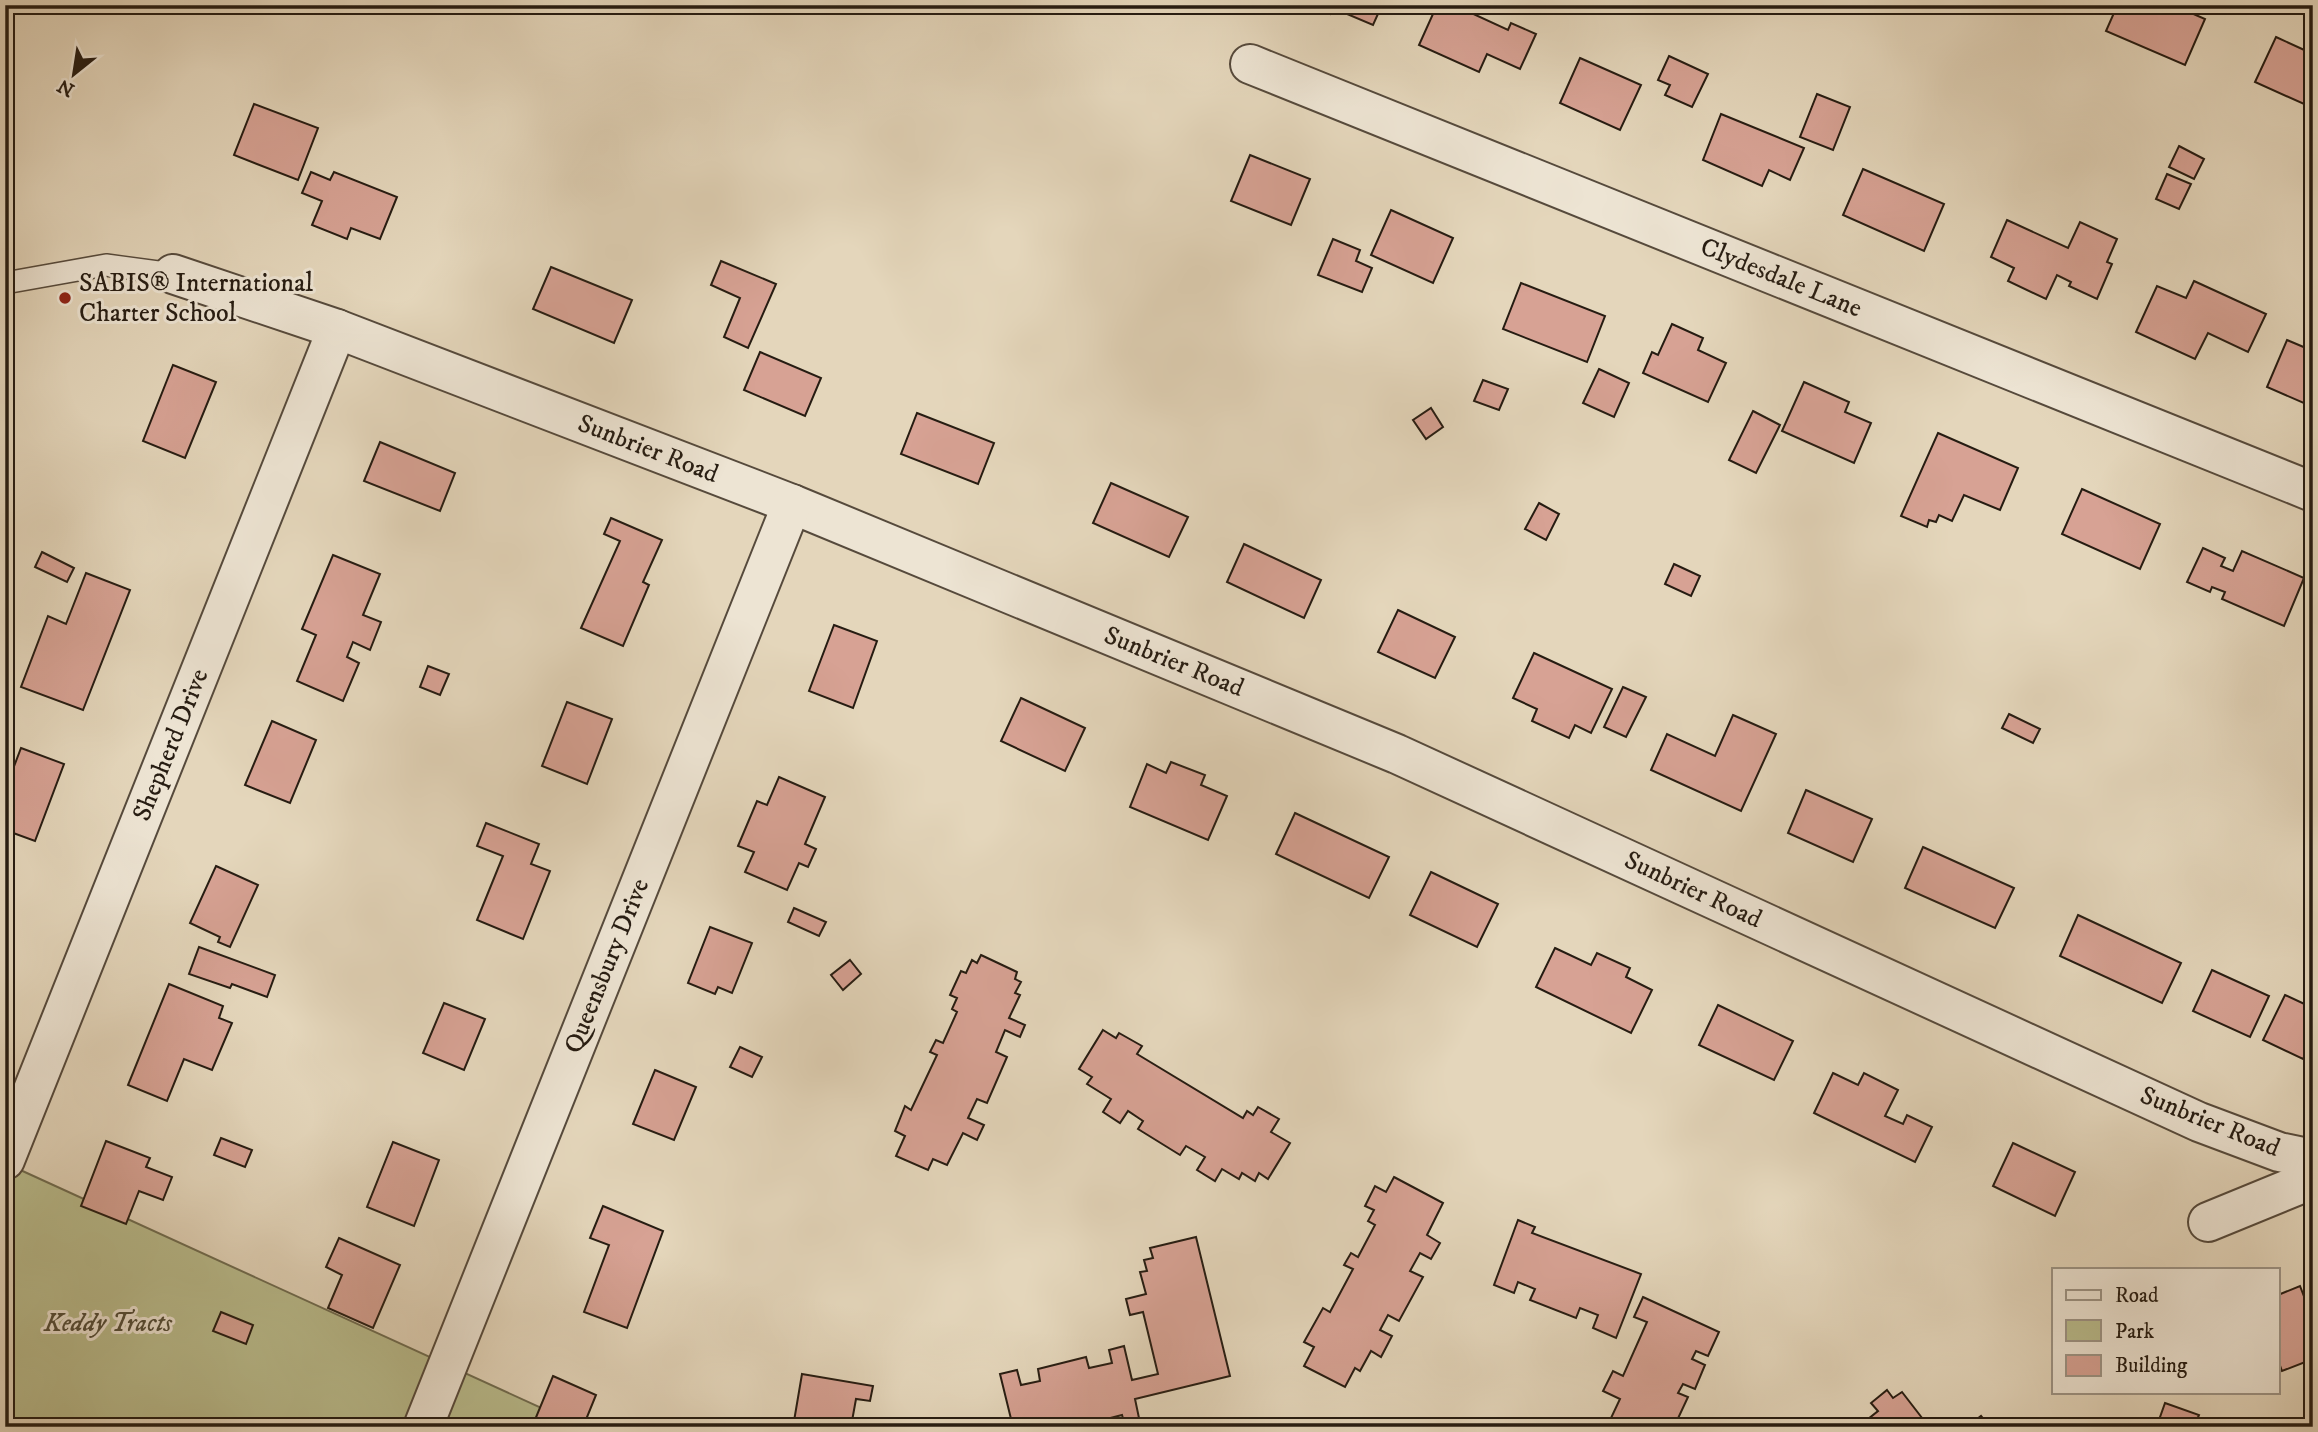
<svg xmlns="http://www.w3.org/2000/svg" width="2318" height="1432" viewBox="0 0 2318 1432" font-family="'IM FELL DW Pica',serif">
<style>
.green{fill:#b9bc8d;stroke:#706c50;stroke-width:2}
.building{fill:#d7a294;stroke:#261c12;stroke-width:2}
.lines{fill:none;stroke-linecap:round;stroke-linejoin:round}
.lane-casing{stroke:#564a3c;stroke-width:24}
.street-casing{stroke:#564a3c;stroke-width:42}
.lane{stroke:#ede4d3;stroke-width:21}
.street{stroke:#ede4d3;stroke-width:38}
.poi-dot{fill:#8f2418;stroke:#ede4d3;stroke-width:2.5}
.labels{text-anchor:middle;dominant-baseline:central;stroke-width:6;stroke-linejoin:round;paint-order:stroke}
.street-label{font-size:26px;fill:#261c12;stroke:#ede4d3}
.poi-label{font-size:26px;fill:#261c12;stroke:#ede4d3;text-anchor:start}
.park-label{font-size:26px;font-style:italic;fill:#524c37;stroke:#ede4d3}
</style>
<rect width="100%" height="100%" fill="#e4d6bb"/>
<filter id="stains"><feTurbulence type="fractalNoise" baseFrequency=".00286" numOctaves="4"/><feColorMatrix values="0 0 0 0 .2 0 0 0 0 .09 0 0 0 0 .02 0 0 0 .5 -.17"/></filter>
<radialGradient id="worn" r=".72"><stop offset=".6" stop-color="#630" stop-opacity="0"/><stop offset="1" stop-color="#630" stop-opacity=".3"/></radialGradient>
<path class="green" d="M5 1163 583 1427H5Z"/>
<g class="building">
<path d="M1309 5H1382L1373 25 1333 8 1330 14Z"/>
<path d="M1437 5H1454L1508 30 1511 23 1536 34 1520 69 1487 54 1479 72 1419 45Z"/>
<path d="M2134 5H2173L2205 19 2185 65 2106 31 2117 6 2131 12Z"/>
<path d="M2276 37 2313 54V108L2255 82Z"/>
<path d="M1669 56 1708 74 1692 107 1665 95 1670 85 1658 80Z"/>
<path d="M1580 58 1641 85 1620 130 1560 103Z"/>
<path d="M1817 94 1850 107 1833 150 1800 137Z"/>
<path d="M254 104 318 128 298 180 234 155Z"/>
<path d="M1721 114 1804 148 1790 180 1769 170 1762 186 1703 160Z"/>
<path d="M2179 146 2204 159 2194 179 2169 167Z"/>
<path d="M1250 155 1310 179 1291 225 1231 201Z"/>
<path d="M1863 169 1944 204 1924 251 1843 215Z"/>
<path d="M311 172 330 180 334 172 397 197 380 239 351 228 347 239 312 225 322 201 302 193Z"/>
<path d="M2167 174 2191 184 2179 209 2156 199Z"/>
<path d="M1391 210 1453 238 1433 283 1371 255Z"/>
<path d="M2007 220 2068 248 2080 222 2117 239 2107 262 2112 264 2097 299 2069 286 2071 282 2057 275 2046 299 2008 281 2014 268 1991 257Z"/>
<path d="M1333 239 1360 250 1356 261 1372 268 1362 292 1318 275Z"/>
<path d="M721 261 776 284 748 348 724 337 740 298 711 285Z"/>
<path d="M551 267 632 300 614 343 533 309Z"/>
<path d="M2194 281 2266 314 2248 352 2208 333 2195 359 2136 332 2157 286 2186 298Z"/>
<path d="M1521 283 1605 316 1587 362 1503 329Z"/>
<path d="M1672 324 1703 338 1698 350 1726 363 1708 402 1643 373 1652 352 1658 355Z"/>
<path d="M2287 340 2313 351V407L2267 387Z"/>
<path d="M760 352 821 378 805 416 744 390Z"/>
<path d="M173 365 216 382 185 458 143 441Z"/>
<path d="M1599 369 1629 383 1614 417 1583 403Z"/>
<path d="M1483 380 1508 389 1499 410 1474 401Z"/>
<path d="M1804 382 1849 402 1845 412 1871 423 1854 463 1782 431Z"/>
<path d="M1431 408 1443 427 1426 439 1413 420Z"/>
<path d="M1753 411 1780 425 1756 473 1729 460Z"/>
<path d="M917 413 994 443 978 484 901 454Z"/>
<path d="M1938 433 2018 468 2000 510 1964 495 1952 521 1939 515 1936 522 1929 520 1927 527 1901 516Z"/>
<path d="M380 442 455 473 440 511 364 481Z"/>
<path d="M1111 483 1188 517 1169 557 1093 523Z"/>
<path d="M2082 489 2160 524 2140 569 2062 534Z"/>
<path d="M1539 503 1559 514 1546 540 1525 529Z"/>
<path d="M611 518 662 540 643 582 649 585 623 646 581 628 620 541 604 534Z"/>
<path d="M1244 544 1321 580 1304 618 1227 582Z"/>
<path d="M2203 548 2225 558 2221 566 2233 571 2242 551 2304 578 2284 626 2222 599 2225 592 2212 587 2210 592 2187 582Z"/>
<path d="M42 552 74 568 67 582 35 567Z"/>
<path d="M333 555 380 574 363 615 381 622 370 650 353 642 347 657 359 663 343 701 297 681 316 635 302 629Z"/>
<path d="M1674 564 1700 576 1691 596 1665 584Z"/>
<path d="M86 573 130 590 83 710 21 687 48 616 66 624Z"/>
<path d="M1398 610 1455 637 1435 678 1378 652Z"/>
<path d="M834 625 877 641 853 708 809 691Z"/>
<path d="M1534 653 1612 689 1591 733 1575 725 1569 738 1532 721 1537 709 1513 698Z"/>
<path d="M428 666 449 674 440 695 420 687Z"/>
<path d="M1623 687 1646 697 1626 737 1604 727Z"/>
<path d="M1021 698 1085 728 1065 771 1001 741Z"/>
<path d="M567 702 612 719 587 784 542 766Z"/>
<path d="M2009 714 2040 729 2033 743 2002 728Z"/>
<path d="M1733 715 1776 734 1741 811 1651 770 1667 734 1715 756Z"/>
<path d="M272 721 316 740 290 803 245 785Z"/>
<path d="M21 748 64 764 35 841 5 830V790Z"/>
<path d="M1171 762 1205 775 1201 785 1227 796 1208 840 1130 807 1147 764 1166 773Z"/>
<path d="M779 777 825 797 805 844 816 849 808 867 799 863 787 890 745 872 754 852 738 846 757 801 767 805Z"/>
<path d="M1806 790 1872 819 1853 862 1788 833Z"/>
<path d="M1295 813 1389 857 1369 898 1276 854Z"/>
<path d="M486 823 539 844 531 864 550 871 523 939 477 920 503 856 477 846Z"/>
<path d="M1923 847 2014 888 1995 928 1905 888Z"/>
<path d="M216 866 258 885 230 947 218 942 220 937 190 923Z"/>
<path d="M1431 872 1498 904 1477 947 1410 915Z"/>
<path d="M794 908 826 922 819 936 788 922Z"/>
<path d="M2078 915 2181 963 2162 1003 2060 956Z"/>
<path d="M710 927 752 943 732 993 718 987 715 994 688 983Z"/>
<path d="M199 947 275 975 267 997 232 984 230 988 189 974Z"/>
<path d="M1555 948 1591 965 1597 953 1630 968 1626 977 1652 990 1631 1033 1536 987Z"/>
<path d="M981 955 1017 972 1015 979 1021 982 1015 993 1020 995 1009 1018 1025 1025 1020 1037 1005 1030 996 1052 1007 1057 987 1103 977 1099 968 1118 984 1125 977 1140 963 1133 947 1165 933 1159 928 1170 896 1156 905 1136 895 1131 905 1106 911 1110 937 1055 930 1052 936 1040 943 1043 957 1012 952 1009 957 998 950 995 961 971 966 973 972 960 977 963Z"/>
<path d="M850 960 861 974 843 990 831 975Z"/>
<path d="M2212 970 2269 996 2250 1037 2193 1011Z"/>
<path d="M169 984 223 1006 219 1018 232 1023 212 1070 184 1059 167 1101 128 1085Z"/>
<path d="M2285 995 2313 1008V1040L2303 1059 2263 1040Z"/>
<path d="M444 1003 485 1019 464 1070 423 1053Z"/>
<path d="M1718 1005 1793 1041 1774 1080 1699 1045Z"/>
<path d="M1103 1030 1116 1038 1119 1033 1142 1046 1137 1054 1243 1118 1247 1111 1253 1115 1258 1107 1279 1119 1271 1132 1290 1143 1268 1179 1259 1173 1255 1181 1242 1173 1239 1179 1222 1169 1215 1181 1197 1170 1205 1157 1186 1146 1180 1155 1138 1129 1143 1121 1128 1111 1120 1123 1103 1112 1111 1099 1087 1084 1092 1077 1079 1069Z"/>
<path d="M740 1047 762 1057 752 1077 730 1067Z"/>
<path d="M655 1070 696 1087 674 1140 633 1124Z"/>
<path d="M1833 1073 1858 1085 1864 1073 1898 1090 1885 1116 1903 1124 1907 1115 1932 1127 1915 1162 1814 1113Z"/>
<path d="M221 1138 252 1150 245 1167 214 1155Z"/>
<path d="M106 1141 150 1158 146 1167 172 1177 163 1200 139 1191 126 1224 81 1206Z"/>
<path d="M393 1142 439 1160 414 1226 367 1207Z"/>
<path d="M2013 1143 2075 1172 2055 1216 1993 1186Z"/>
<path d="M1394 1177 1443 1203 1427 1235 1440 1243 1431 1259 1420 1253 1410 1271 1423 1277 1399 1321 1388 1315 1380 1330 1392 1336 1381 1357 1371 1351 1360 1371 1355 1368 1345 1387 1304 1366 1314 1347 1304 1342 1323 1308 1330 1312 1353 1269 1344 1265 1351 1253 1358 1257 1375 1225 1368 1221 1374 1210 1365 1206 1375 1186 1386 1192Z"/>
<path d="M603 1206 663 1231 627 1328 584 1312 609 1245 590 1238Z"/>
<path d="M1518 1220 1535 1227 1532 1233 1641 1274 1616 1338 1593 1328 1598 1315 1580 1308 1576 1318 1530 1300 1535 1289 1518 1282 1514 1293 1494 1285Z"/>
<path d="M1196 1237 1230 1376 1135 1399 1139 1418 1124 1422 1122 1415 1091 1423 1092 1427H1013L1000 1374 1017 1370 1021 1385 1040 1381 1038 1369 1086 1357 1089 1368 1112 1363 1109 1350 1124 1346 1132 1380 1158 1374 1143 1312 1130 1315 1126 1299 1146 1294 1140 1272 1147 1271 1144 1260 1153 1258 1150 1248Z"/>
<path d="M339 1238 400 1265 373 1328 328 1308 342 1275 326 1267Z"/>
<path d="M2300 1286 2313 1320V1359L2282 1371 2278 1360V1295Z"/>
<path d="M1643 1297 1719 1332 1708 1356 1696 1351 1692 1359 1705 1365 1695 1389 1683 1384 1678 1393 1688 1397 1674 1427H1615L1617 1421 1611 1418 1620 1399 1603 1391 1613 1371 1623 1376 1647 1322 1634 1317Z"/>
<path d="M221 1312 253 1325 246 1344 213 1331Z"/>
<path d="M802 1374 873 1386 870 1401 856 1399 852 1421 864 1424 863 1427H793Z"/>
<path d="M553 1376 596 1395 583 1427H532Z"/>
<path d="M1887 1390 1893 1398 1902 1392 1929 1427H1858L1878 1411 1871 1403Z"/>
<path d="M2165 1403 2199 1415 2194 1427H2175L2159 1420Z"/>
<path d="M1981 1416 1990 1427H1967Z"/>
</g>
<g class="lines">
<defs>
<path id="lane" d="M5 283 106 265 173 274"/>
<g id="street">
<path d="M1250 64 2313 492"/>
<path d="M173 274 337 329 792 504 1397 754 2199 1122 2279 1152 2313 1159"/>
<path d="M5 1160 337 329"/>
<path d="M2208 1222 2313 1179"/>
<path d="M423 1427 792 504"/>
</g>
</defs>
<use href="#lane" class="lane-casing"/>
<use href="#street" class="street-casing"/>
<use href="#lane" class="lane"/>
<use href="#street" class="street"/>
</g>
<circle class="poi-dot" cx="65" cy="298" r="7"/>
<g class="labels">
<g class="street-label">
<text transform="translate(1781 278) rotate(22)">Clydesdale Lane</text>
<text transform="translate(648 449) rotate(21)">Sunbrier Road</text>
<text transform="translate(1174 662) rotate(22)">Sunbrier Road</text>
<text transform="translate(171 745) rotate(-68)">Shepherd Drive</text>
<text transform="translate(1693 890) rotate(25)">Sunbrier Road</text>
<text transform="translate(607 966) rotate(-68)">Queensbury Drive</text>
<text transform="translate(2210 1122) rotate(22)">Sunbrier Road</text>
</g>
<g class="poi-label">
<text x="79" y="283">SABIS® International<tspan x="79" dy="30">Charter School</tspan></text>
</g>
<g class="park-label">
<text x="108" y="1323">Keddy Tracts</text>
</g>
</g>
<rect width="2318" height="1432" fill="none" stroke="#e4d6bb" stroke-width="28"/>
<rect x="7" y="7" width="2304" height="1418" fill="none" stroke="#261c12" stroke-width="3.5"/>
<rect x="14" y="14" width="2290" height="1404" fill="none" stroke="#261c12" stroke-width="2"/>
<rect x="2052" y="1268" width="228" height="126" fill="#ede4d3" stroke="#9d9486" stroke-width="2"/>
<rect x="2066" y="1290" width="35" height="10" fill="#ede4d3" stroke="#9d9486" stroke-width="2"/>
<text x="2115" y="1302" font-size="21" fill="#261c12">Road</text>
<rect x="2066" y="1320" width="35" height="21" fill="#b9bc8d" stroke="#9d9486" stroke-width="2"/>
<text x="2115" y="1338" font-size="21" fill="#261c12">Park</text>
<rect x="2066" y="1355" width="35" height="21" fill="#d7a294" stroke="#9d9486" stroke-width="2"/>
<text x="2115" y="1372" font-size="21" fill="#261c12">Building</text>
<g transform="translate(74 74) rotate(210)" stroke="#ede4d3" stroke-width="5" paint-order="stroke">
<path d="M0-5L12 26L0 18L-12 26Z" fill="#261c12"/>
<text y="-10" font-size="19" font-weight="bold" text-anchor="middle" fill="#261c12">N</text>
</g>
<rect width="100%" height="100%" filter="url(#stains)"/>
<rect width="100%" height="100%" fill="url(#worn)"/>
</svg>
